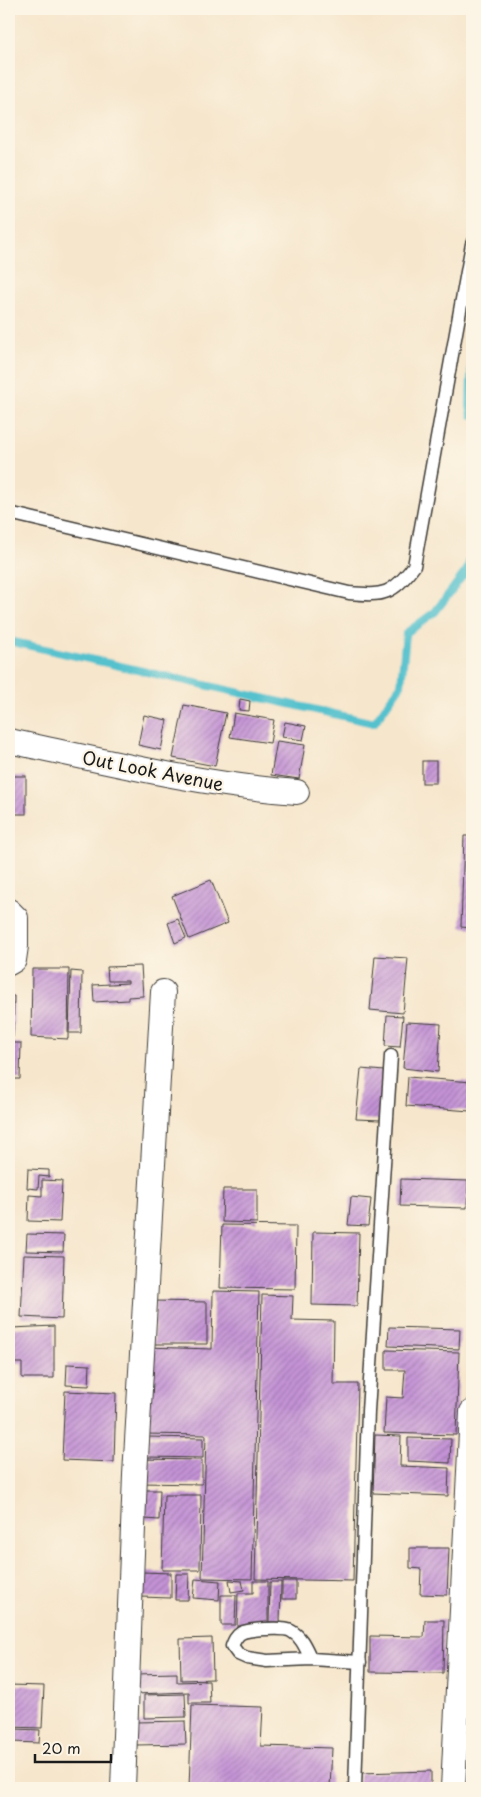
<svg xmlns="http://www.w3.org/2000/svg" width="481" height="1797" viewBox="0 0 481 1797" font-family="'Playpen Sans',sans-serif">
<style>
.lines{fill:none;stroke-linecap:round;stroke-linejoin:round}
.stream{stroke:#54c1cd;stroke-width:8}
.building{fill:url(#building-hatch)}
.service-casing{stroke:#3d3a36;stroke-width:15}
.minor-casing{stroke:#3d3a36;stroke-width:26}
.service{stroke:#fff;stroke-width:12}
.minor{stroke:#fff;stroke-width:24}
.labels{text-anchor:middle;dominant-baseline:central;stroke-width:4.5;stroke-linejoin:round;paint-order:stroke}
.street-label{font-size:18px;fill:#1c1c1c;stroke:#fcf5e5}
</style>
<defs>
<pattern id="building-hatch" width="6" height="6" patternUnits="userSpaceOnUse" patternTransform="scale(1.25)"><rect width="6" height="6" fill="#c493d6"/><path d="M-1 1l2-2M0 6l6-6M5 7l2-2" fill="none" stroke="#9e77ad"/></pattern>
</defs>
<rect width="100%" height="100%" fill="#fcf5e5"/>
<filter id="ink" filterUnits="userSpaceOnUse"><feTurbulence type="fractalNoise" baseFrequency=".02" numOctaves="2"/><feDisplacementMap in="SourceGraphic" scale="10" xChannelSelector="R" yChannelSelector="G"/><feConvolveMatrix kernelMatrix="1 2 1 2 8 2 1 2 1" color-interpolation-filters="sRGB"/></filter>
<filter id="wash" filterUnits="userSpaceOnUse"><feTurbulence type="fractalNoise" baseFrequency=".0096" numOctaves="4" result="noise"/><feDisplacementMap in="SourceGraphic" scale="20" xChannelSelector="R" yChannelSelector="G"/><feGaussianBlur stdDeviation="1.12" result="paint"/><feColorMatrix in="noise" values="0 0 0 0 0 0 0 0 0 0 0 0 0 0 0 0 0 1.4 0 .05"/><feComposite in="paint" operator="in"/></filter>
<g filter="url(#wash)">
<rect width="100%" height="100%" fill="#f6e6cc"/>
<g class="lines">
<g class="stream">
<path d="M472 355 470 406 472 415"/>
<path d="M9 641 374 723 401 685 406 633 435 612 467 570 472 551"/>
</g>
</g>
<g id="blocks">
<g class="building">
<path d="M240 699 250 701 249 711 239 710Z"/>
<path d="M184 705 226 713 215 766 173 758Z"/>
<path d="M234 713 274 720 270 743 230 737Z"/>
<path d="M144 715 167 720 161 750 138 745Z"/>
<path d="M285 722 306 726 303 740 282 737Z"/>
<path d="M277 741 305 745 299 779 271 775Z"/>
<rect x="422" y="761" width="14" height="22"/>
<rect x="9" y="776" width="17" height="38"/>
<path d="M464 836H472V928L461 927Z"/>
<path d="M211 880 228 923 189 939 172 896Z"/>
<path d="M178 919 186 938 175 943 168 923Z"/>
<path d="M375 956 408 958 403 1013 370 1010Z"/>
<path d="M141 966 143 996 128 997V1000L94 1002 93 985 128 983V981H108L107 967Z"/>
<path d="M32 969H69L68 1039 31 1037Z"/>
<path d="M71 971 82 972 81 1033H69Z"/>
<path d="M9 996H14L13 1037H9Z"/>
<path d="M387 1015 403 1016 400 1047 385 1046Z"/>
<path d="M407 1022 441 1024 438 1072 403 1068Z"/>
<path d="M9 1043H21L20 1079H9Z"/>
<path d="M361 1069 384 1071 380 1120 356 1119Z"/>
<path d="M408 1077 472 1082 470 1111 406 1106Z"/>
<path d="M28 1169 49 1170V1177L39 1176 38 1189 27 1188Z"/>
<path d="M401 1179 468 1181 467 1208 400 1206Z"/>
<path d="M42 1180 62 1181 60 1222 28 1221 29 1195 42 1196Z"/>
<path d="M223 1189H257V1223L222 1222Z"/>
<path d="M351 1197 371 1199 368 1226 348 1225Z"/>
<path d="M222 1225 296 1226 295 1289 220 1288Z"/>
<path d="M313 1232 359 1233 357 1306 312 1305Z"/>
<path d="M27 1234 64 1235 63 1252 26 1251Z"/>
<path d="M24 1255 64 1256 62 1319 21 1317Z"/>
<path d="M213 1291 259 1292 252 1579 202 1578 206 1435 144 1434 146 1347 212 1349Z"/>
<path d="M262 1295 293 1296 292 1320 334 1321 333 1384H358L353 1581 255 1579Z"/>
<path d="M155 1301 207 1302V1344H154Z"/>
<path d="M54 1326V1378H22V1363H13L12 1328Z"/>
<path d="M389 1327 460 1329 459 1349 388 1346Z"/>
<path d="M386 1350 459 1352 456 1435 384 1433 386 1397 403 1398 405 1370H386Z"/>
<path d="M67 1364 90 1365 89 1386 66 1385Z"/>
<path d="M65 1391 116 1393 114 1462 62 1460Z"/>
<path d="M375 1435 401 1436 400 1466 449 1468 448 1496 373 1493Z"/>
<path d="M148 1437 203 1438V1458L148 1457Z"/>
<path d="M408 1438 451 1439 450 1463 408 1461Z"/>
<path d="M141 1459 202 1460V1484L140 1483Z"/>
<path d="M146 1490H160L159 1520 145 1519Z"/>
<path d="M164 1495H201L200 1570H162Z"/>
<path d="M410 1548H449L447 1595 420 1594 421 1569 410 1568Z"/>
<path d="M142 1572 171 1573V1598L141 1597Z"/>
<path d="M176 1574H189L188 1600H175Z"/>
<path d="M195 1579 220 1581 219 1600 193 1598Z"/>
<path d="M229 1580 242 1581 244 1590 231 1592Z"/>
<path d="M253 1581H268V1627L237 1628 238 1593H253Z"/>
<rect x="282" y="1581" width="14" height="18"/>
<path d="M270 1582H281L280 1622H269Z"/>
<path d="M221 1595H236L235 1625H221Z"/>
<path d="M425 1620H444L443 1673 370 1672V1636L424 1637Z"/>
<path d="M212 1638 213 1679 181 1680 180 1639Z"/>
<path d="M177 1673V1682L209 1681 210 1703H189V1692L135 1694 134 1674Z"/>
<path d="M9 1685 44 1686 42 1728 9 1727Z"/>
<path d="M185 1694 186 1717 144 1718V1695Z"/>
<path d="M192 1705 263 1707 261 1746 332 1748 330 1788H189Z"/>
<path d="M185 1721 186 1744 136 1745V1722Z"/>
<path d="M14 1729 40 1730 39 1743 13 1742Z"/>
<path d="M431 1771V1788H359V1773Z"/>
</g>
</g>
</g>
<g filter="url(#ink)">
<use href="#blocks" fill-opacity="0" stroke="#3d3a36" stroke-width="1"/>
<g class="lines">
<defs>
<g id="service">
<path d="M9 513 349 593C384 596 392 595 414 566L472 244"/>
<path d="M311 1659C306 1649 302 1637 291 1631 284 1627 248 1629 241 1633 236 1636 234 1641 232 1646L238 1654 247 1658 267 1661 311 1659 360 1662"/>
<path d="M355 1788 368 1411 391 1056"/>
</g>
<g id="minor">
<path d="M9 741C105 761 200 785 297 792"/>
<path d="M9 911 16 918V946L14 960 9 963"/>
<path d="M123 1788 135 1475 163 992"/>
<path d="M453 1788 472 1412"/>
</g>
</defs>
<use href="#service" class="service-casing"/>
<use href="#minor" class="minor-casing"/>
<use href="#service" class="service"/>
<use href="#minor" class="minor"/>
</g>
</g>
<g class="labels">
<g class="street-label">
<text transform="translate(153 770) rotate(11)">Out Look Avenue</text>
</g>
</g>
<rect width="481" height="1797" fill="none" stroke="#fcf5e5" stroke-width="30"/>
<path d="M35 1754v8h76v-8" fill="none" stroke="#1c1c1c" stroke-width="2.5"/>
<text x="42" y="1754" font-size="15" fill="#1c1c1c" stroke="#fcf5e5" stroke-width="4" paint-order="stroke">20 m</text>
</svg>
